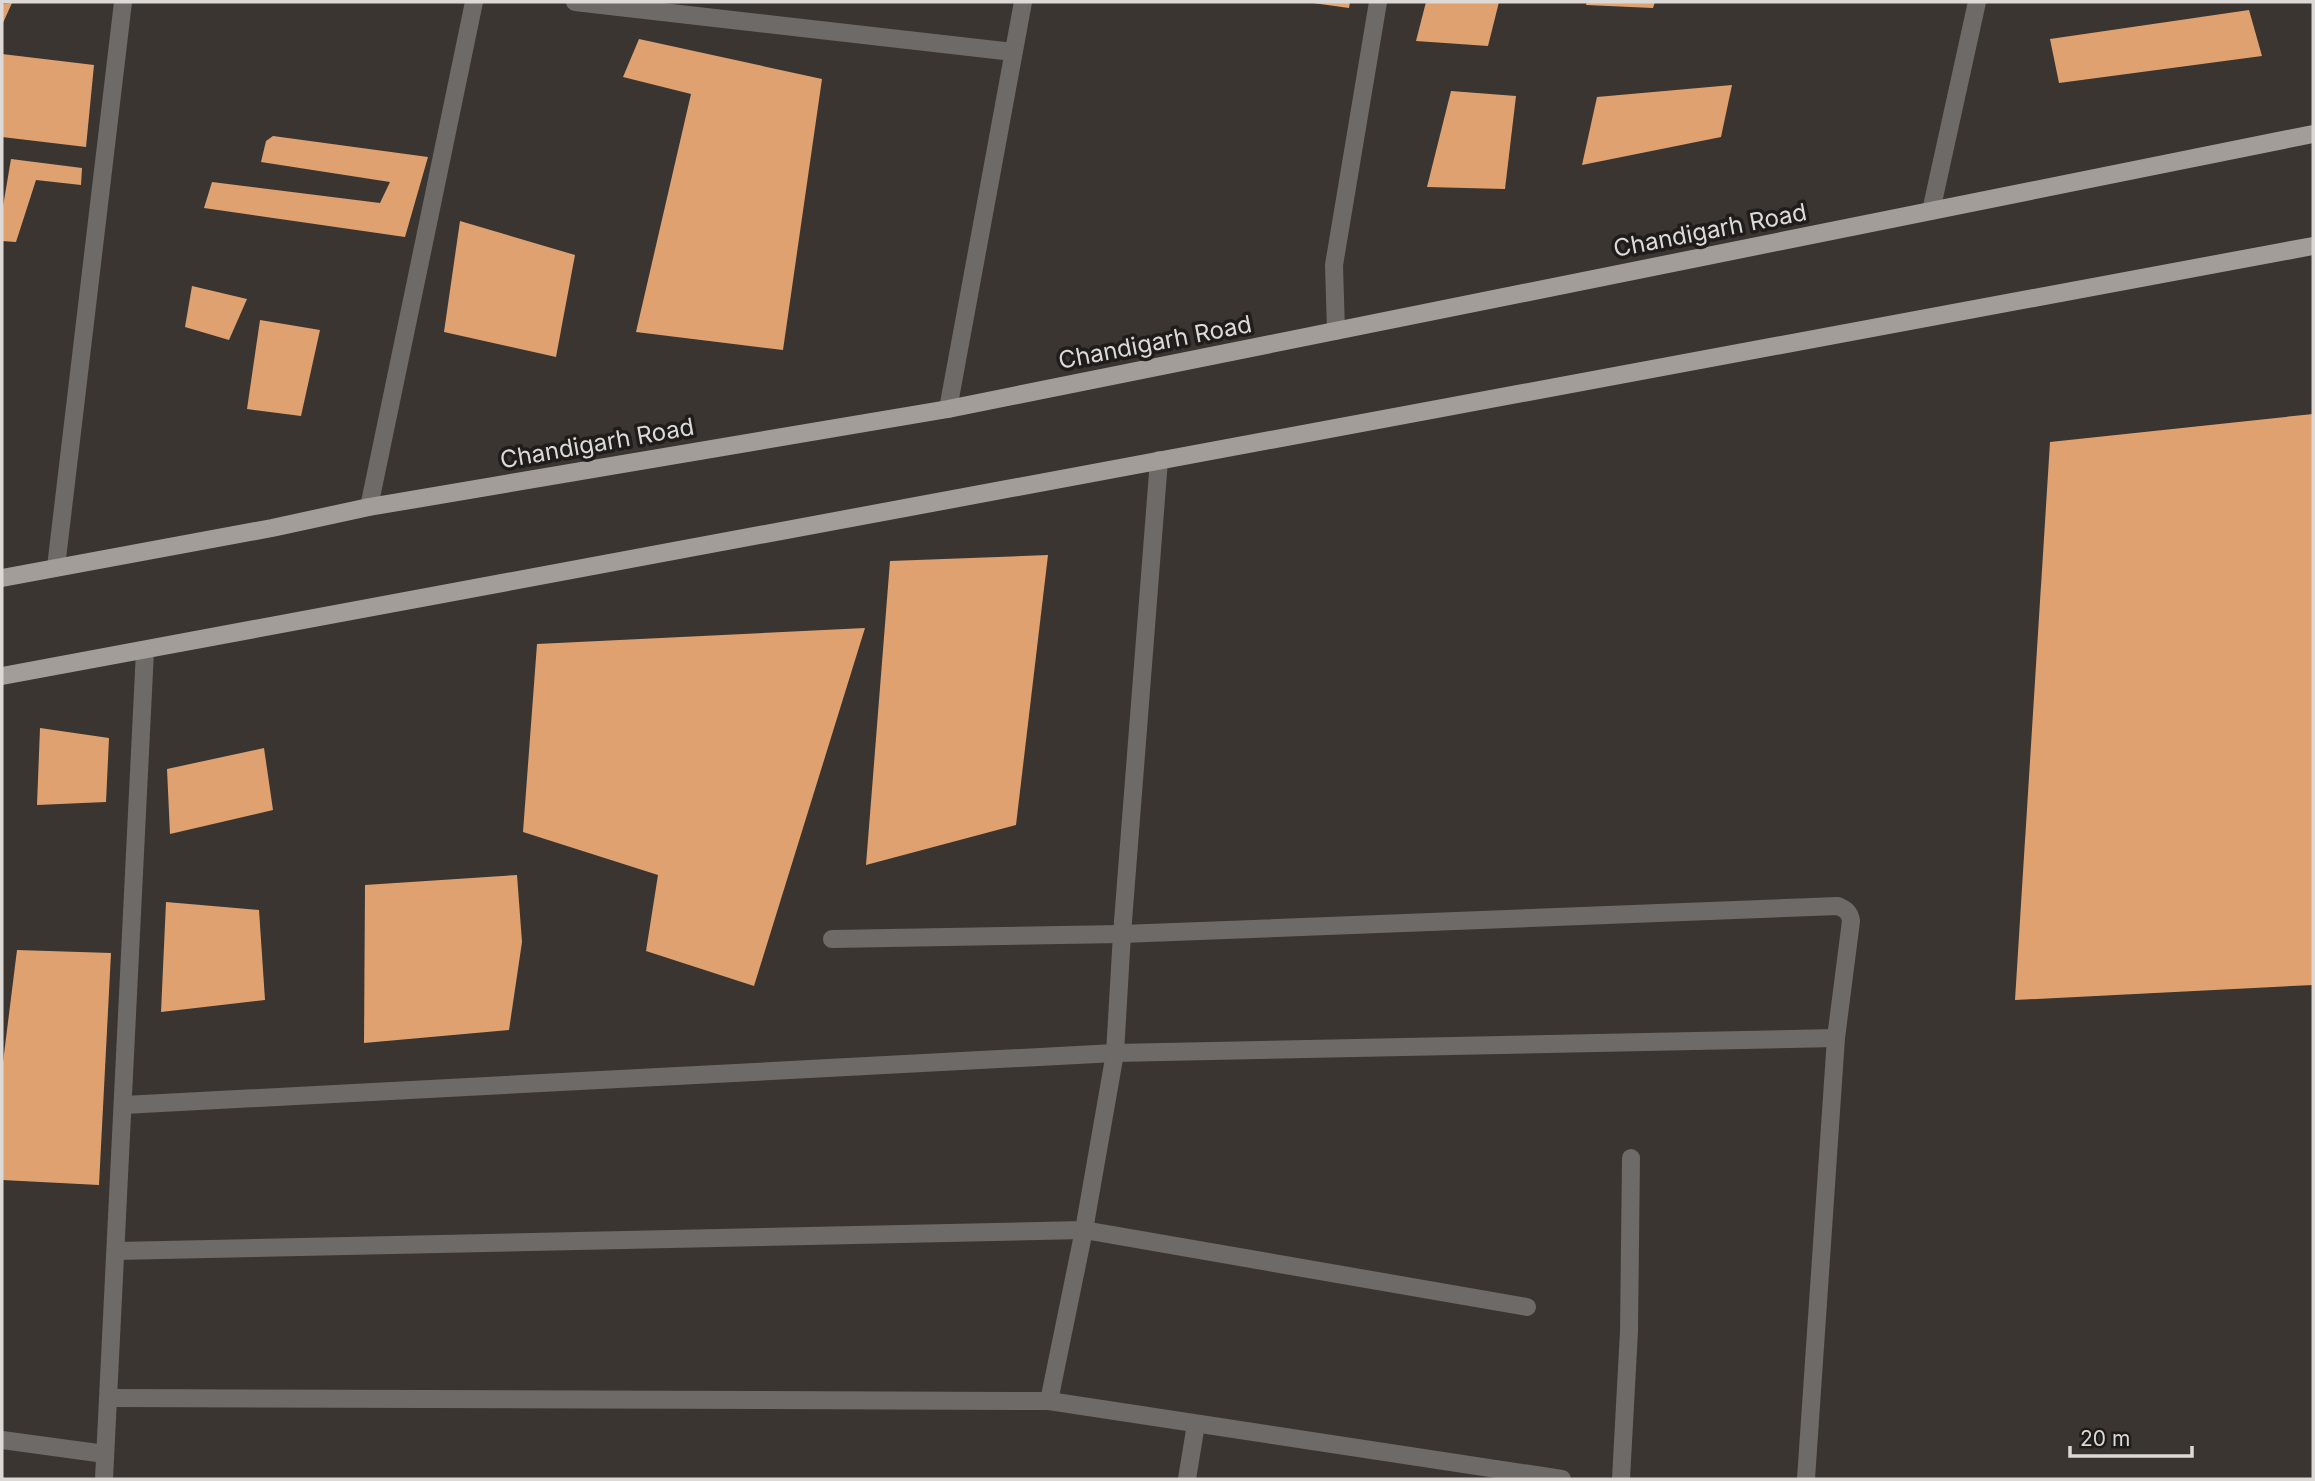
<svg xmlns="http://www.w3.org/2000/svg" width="2315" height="1481" viewBox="0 0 2315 1481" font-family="Inter,sans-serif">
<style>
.building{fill:#e0a170}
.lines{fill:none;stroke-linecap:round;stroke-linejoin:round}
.minor{stroke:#6d6a68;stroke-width:18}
.tertiary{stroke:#6d6a68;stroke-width:18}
.primary{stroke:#a29d99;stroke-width:18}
.labels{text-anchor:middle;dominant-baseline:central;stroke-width:7;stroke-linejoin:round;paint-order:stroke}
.street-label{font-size:24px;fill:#dcd9d6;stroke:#1f1d1b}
</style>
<rect width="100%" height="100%" fill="#3a3531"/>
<g class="building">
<path d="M1313 2H1350L1349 8 1313 3Z"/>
<path d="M1426 2H1499L1488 46 1416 41Z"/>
<path d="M1587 2H1655L1653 8 1586 5Z"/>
<path d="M12 3 2 25V4Z"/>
<path d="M2249 10 2262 56 2059 83 2050 39Z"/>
<path d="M639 39 822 79 783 350 636 332 691 94 623 77Z"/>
<path d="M2 54 94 65 86 147 2 137Z"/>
<path d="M1732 85 1721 137 1582 165 1597 97Z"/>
<path d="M1451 91 1516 96 1505 189 1427 187Z"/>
<path d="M273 136 428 157 405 237 204 208 212 182 380 203 390 182 261 162 266 141Z"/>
<path d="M11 159 82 168 81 185 36 180 16 242 2 241V212Z"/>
<path d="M460 221 575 255 556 357 444 332Z"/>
<path d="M192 286 247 299 229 340 185 327Z"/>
<path d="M260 320 320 330 301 416 247 409Z"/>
<path d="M2313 414V985L2015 1000 2050 442Z"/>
<path d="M1048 555 1016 825 866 865 890 561Z"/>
<path d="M865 628 754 986 646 951 658 875 523 832 537 644Z"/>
<path d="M40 728 109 738 106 802 37 805Z"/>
<path d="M264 748 273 810 170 834 167 769Z"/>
<path d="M517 875 522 942 509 1030 364 1043 365 885Z"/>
<path d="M166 902 259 910 265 1000 161 1012Z"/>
<path d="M17 950 111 953 99 1185 2 1180V1070Z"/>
</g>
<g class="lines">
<g class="minor">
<path d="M575 2 1013 52"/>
<path d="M1931 211 1977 2"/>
<path d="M1336 331 1334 265 1378 2"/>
<path d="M948 409 1023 2"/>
<path d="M369 507 474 2"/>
<path d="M56 567 123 2"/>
<path d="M832 939 1122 934 1838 906C1845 909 1850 912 1851 921L1836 1038 1806 1479"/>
<path d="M124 1105 1115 1053 1836 1038"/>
<path d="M116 1251 1084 1230 1527 1307"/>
<path d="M109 1398 1049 1401 1562 1479"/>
<path d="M1049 1401 1084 1230 1115 1053 1122 934 1159 460"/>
<path d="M2 1440 105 1454"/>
<path d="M1187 1479 1196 1424"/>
<path d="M1621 1479 1629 1331 1631 1158"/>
</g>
<path class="tertiary" d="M104 1479 145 651"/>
<g class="primary">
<path d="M2 578 272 528 369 507 948 409 2313 134"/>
<path d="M2 676 2313 246"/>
</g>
</g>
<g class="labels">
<g class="street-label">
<text transform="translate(1710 230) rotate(-11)">Chandigarh Road</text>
<text transform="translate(1155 342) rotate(-11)">Chandigarh Road</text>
<text transform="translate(597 443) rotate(-10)">Chandigarh Road</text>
</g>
</g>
<rect width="2315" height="1481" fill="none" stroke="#dcd9d6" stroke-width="7"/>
<path d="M2070 1446v10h122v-10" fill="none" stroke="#dcd9d6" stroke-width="3.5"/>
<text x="2080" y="1446" font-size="21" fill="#dcd9d6" stroke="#1f1d1b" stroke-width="5" paint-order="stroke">20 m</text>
</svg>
